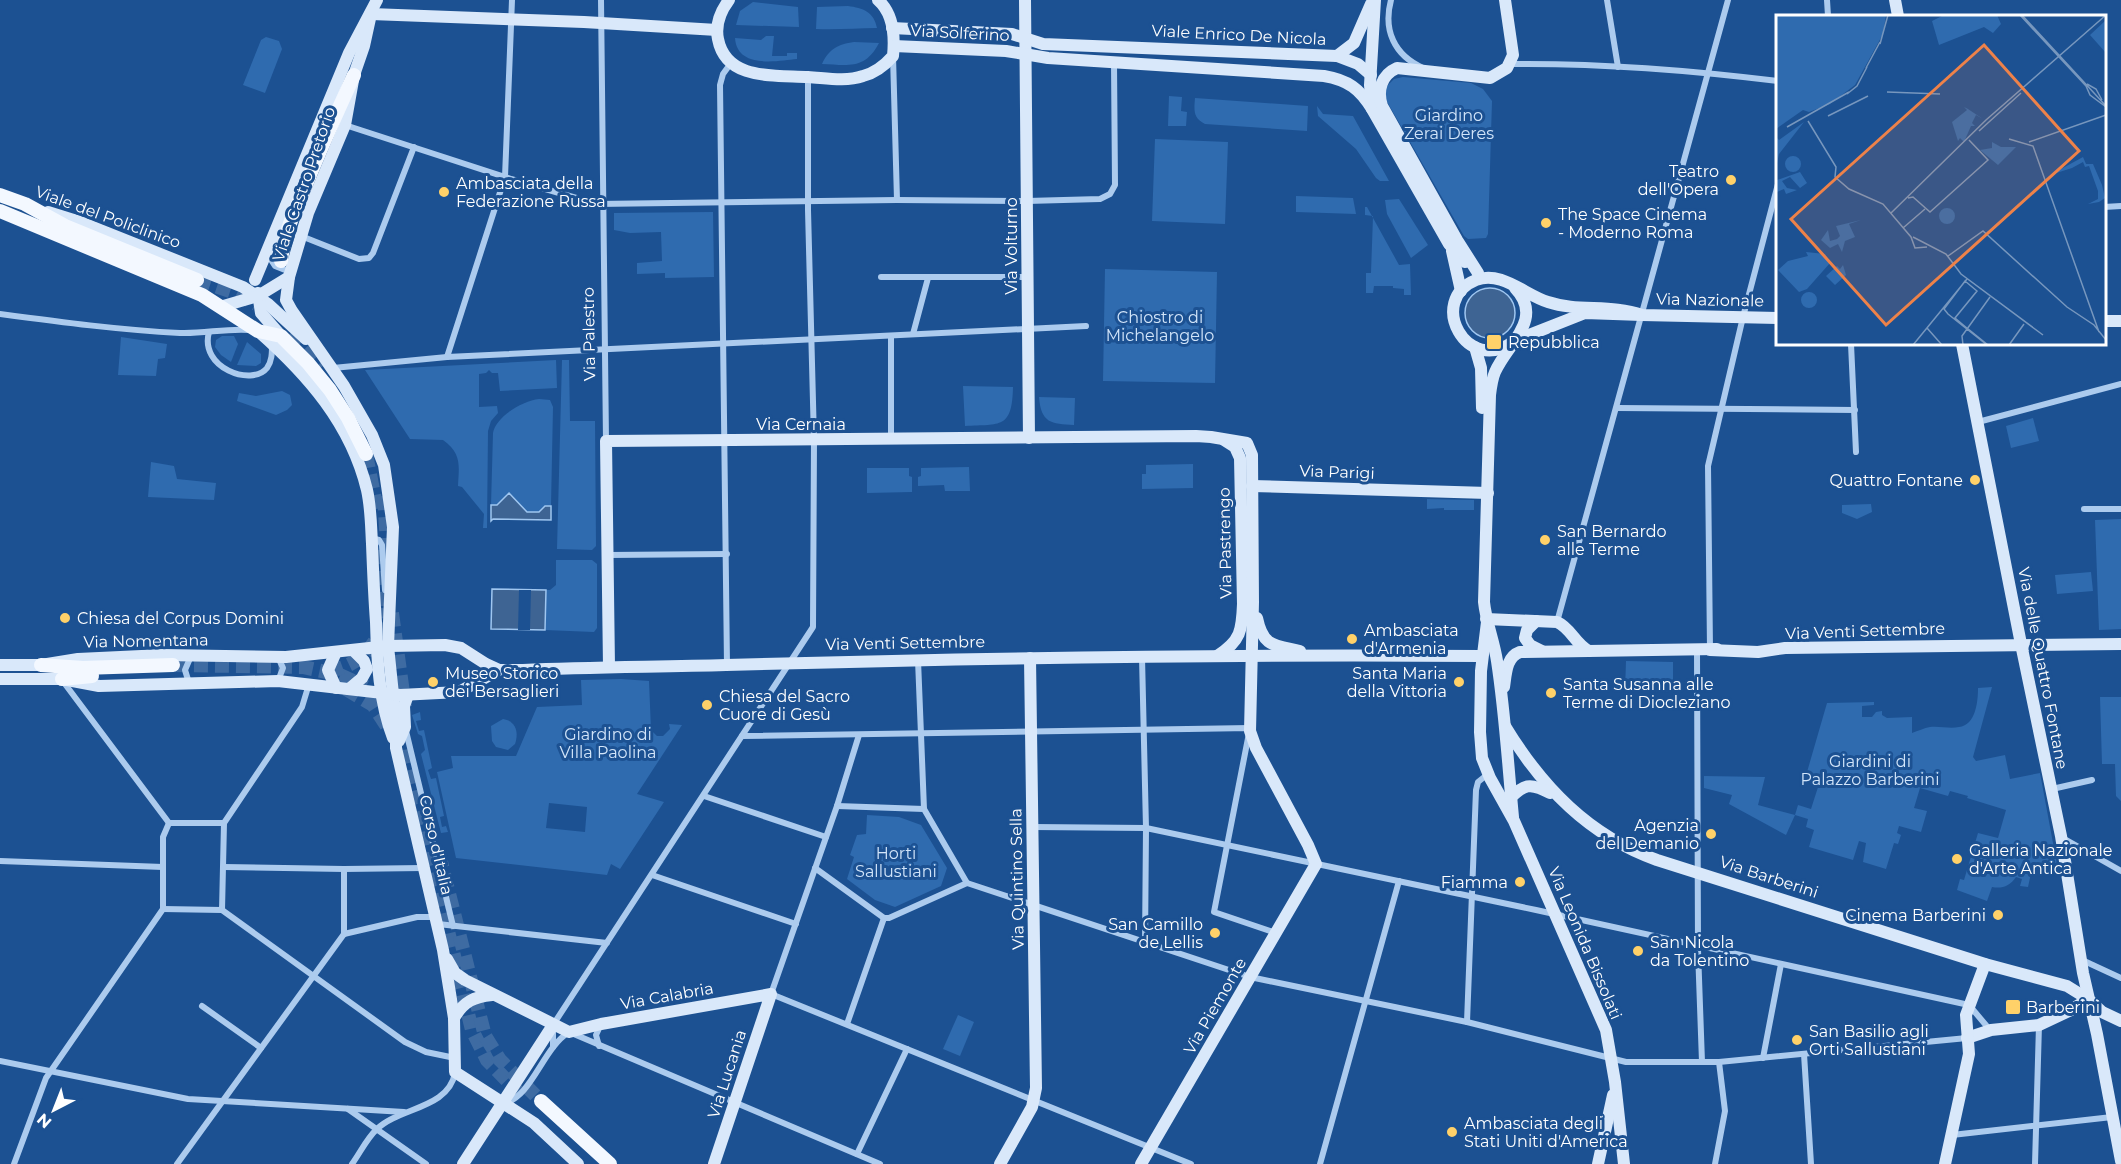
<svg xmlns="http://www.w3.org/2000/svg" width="2121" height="1164" viewBox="0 0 2121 1164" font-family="Montserrat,sans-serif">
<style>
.green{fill:#2f6baf;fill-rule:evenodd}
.water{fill:#3e6493;stroke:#9fc6f0;stroke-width:1.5}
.pier{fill:#1c5192}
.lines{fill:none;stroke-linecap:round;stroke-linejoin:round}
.primary-tunnel{stroke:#3e6ba2;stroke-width:14;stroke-dasharray:14 7;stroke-linecap:butt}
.street{stroke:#accbee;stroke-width:6}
.secondary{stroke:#d9e8fa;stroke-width:12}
.primary{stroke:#f3f8ff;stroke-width:14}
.poi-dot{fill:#ffd169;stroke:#1c5192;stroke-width:2}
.labels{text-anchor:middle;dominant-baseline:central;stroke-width:6;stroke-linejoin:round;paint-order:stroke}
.street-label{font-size:16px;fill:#fff;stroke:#1c5192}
.park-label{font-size:16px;fill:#d2e5fa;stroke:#1c5192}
.poi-label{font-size:16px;fill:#fff;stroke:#1c5192;text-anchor:start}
.inset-road{fill:none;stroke:#7797be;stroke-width:1.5}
.view{fill:#ee8249;fill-opacity:0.15;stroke:#ee8249;stroke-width:3}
.inset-edge{fill:none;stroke:#fff;stroke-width:3}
</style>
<rect width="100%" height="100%" fill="#1c5192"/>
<g class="green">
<path d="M753 2 798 7 799 27 736 25 740 11Z"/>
<path d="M848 6C863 8 874 12 877 28 856 28 837 30 816 29L817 7Z"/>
<path d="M766 36H774L772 56H787V53H797V59C777 61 737 69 735 38L761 40Z"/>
<path d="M266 37 279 41 282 49 265 93 243 85 261 40Z"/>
<path d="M854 42 879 43C865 70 848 65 822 64 829 49 838 44 854 42Z"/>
<path d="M1403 77 1471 83 1483 89 1492 101 1488 234 1486 238 1468 239 1464 236 1386 100V87L1394 79Z"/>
<path d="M1169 96 1182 97 1181 111 1187 112 1186 126H1168Z"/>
<path d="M1195 98 1308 106 1307 131 1205 124C1193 118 1194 111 1195 98Z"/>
<path d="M1317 106 1323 114 1353 116 1389 181H1380L1376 178 1356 149 1318 116Z"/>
<path d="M1155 139 1228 142 1225 224 1152 221Z"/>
<path d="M1296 196 1353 198 1356 214 1296 212Z"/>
<path d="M1399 199 1428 245 1411 258 1387 214 1385 200Z"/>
<path d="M1365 207H1367L1399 265 1410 264 1411 295H1404V289L1393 288V286H1374L1373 293H1366V273H1371L1373 216 1365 215Z"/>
<path d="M713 212 714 277 665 278V273L637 274V263L662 261 661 232 630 233 614 230V213Z"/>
<path d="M1105 269 1217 272 1215 383 1103 381Z"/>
<path d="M222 336H234L238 344 231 362 221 355 215 347 216 340Z"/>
<path d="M121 337 167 344 165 358 158 359 156 376 118 375Z"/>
<path d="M247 342 261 354V363L256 366 237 365Z"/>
<path d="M556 360 557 388 500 391 498 373H492L489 370 486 373 479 374V407L497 406 498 413 491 421 488 431 487 528H483L484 514 462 487 458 486C459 465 462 454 443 440L410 439 365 370Z"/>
<path d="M562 360H569L570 421H595L596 546 592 550 557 549Z"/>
<path d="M963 386 1013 387C1012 429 1001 424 965 426Z"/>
<path d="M282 391 290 395 292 405 287 410 276 415 237 401 239 393 256 396Z"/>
<path d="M1039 397 1075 398 1074 425C1051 424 1041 423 1039 397Z"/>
<path d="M539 399 550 400 553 407 551 506H545L539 512H527L491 505 493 433C496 416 523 401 539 399Z"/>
<path d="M2033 418 2039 441 2011 448 2006 426Z"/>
<path d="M151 462 174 466 177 479 216 483 214 500 148 497Z"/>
<path d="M1193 464V488L1142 489V474H1146V465Z"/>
<path d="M969 467 970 491H945L944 485 918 486V477L921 476V468Z"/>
<path d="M867 468H909V476L912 477V492L867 493Z"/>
<path d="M1427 499 1474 500V510H1444V508L1427 509Z"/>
<path d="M1871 504 1872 512 1857 519 1842 513V505Z"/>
<path d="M2121 519V629L2099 630 2095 520Z"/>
<path d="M556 560H592L597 564V628L594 632 545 630 546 590H550L556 585Z"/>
<path d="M2091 572 2093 591 2057 594 2055 575Z"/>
<path d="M1626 661 1673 662V692L1625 691Z"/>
<path d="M621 679 649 681 651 730 657 736H663L670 729 669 724 682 725 637 794 664 802 620 869 611 864 607 875 456 858 437 772 453 768 451 756H516L537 707 582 705 581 680ZM549 803 587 807 585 832 546 828Z"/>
<path d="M1992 687 1973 757 1976 761 2005 755 2010 779 2040 773 2058 870 2031 873 2028 887 2020 886 2022 879 2016 877C2010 886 2002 889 1992 887L1987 901 1957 890 1960 879 1964 880 1978 833 1998 838 2006 810 1967 798 1968 796 1950 791 1948 796 1920 788 1914 808 1927 811 1921 832 1899 826 1897 833 1901 835 1898 844 1894 843 1886 869 1863 862 1866 843 1859 841 1853 860 1809 847 1814 830 1806 827 1808 819 1795 815 1786 835 1729 804 1732 795 1704 788V776L1765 777 1758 805 1795 815 1798 805 1811 809 1819 784 1805 779 1827 703 1874 702V705L1862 706V717H1872L1876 712 1882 711V715L1887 718 1912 717V733C1918 731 1924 728 1930 727 1940 726 1950 729 1959 727 1976 725 1978 701 1978 688Z"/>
<path d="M2100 697H2121V801L2116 796 2115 764H2102Z"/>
<path d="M420 712 421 720 416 721 419 731 424 730 432 768 428 770 431 779 436 778 444 816 440 817 442 827 446 826 448 832 441 833 421 754 425 750 422 736 418 734 412 715Z"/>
<path d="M503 719C516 721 519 732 515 744L508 750 496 747 492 741 491 726Z"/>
<path d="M867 815 899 817 921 825 947 868 941 886 895 907 875 900 847 879 854 857 850 855 857 835 866 834Z"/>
<path d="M958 1015 974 1022 960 1056 943 1049Z"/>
</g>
<g class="water">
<circle cx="1490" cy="313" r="25"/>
<path d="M509 493 527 512H539L545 506H551V520L493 519 491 521V505H497Z"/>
<path d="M492 589 546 590 545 630 491 629Z"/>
</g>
<path class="pier" d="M519 590H531L530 630H518Z"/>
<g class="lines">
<g class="primary-tunnel">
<path d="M197 280 233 292 256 304"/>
<path d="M292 332 324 365"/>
<path d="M366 454 377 510"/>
<path d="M384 496 388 561"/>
<path d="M379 550 386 618"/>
<path d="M392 613 405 707"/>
<path d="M173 665 303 667 340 675 366 687"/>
<path d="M329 671C363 665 380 642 387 609"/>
<path d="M346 689 373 705 388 728"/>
<path d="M401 729 405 754 472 1030 487 1060 521 1095"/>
<path d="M439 854 485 1036 500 1060 541 1101"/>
</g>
<g class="street">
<path d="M601 0 606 441"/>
<path d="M1391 0C1383 30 1394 55 1423 68"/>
<path d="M1607 0 1618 67"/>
<path d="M1827 0 1828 16"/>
<path d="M893 56 897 200"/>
<path d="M1511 64C1600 63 1689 70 1778 81"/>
<path d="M345 125 511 179 597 204 897 200 1027 201 1100 199 1110 194 1115 185 1114 63"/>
<path d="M2104 207 2121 206"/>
<path d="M301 236 359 259 369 258 373 253 414 147"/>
<path d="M266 252 275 266 290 272"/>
<path d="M881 277H1027"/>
<path d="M0 314C60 322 120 330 180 333 204 334 226 328 250 330"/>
<path d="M209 332C199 368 252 387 267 368 272 361 272 353 272 345"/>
<path d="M913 334 928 278"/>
<path d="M1851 344 1856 452"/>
<path d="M447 357 505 177 512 0"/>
<path d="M333 368 447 357 1086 326"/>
<path d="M1617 408 1855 410"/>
<path d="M1978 422 2121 384"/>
<path d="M891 439V336"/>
<path d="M2084 509H2121"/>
<path d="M371 538 379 540 382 545 385 590"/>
<path d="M608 555 727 554"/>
<path d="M1557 622 1728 0"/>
<path d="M1710 649 1708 466 1743 317 1778 184"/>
<path d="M1697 650 1698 950 1702 1062"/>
<path d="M278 657 283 668 278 681"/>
<path d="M1142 657 1146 828 1145 944"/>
<path d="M918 660 924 809"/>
<path d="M727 665 720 85 723 74 731 63"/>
<path d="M62 680 169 823"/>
<path d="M189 683 185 670 191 656"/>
<path d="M406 731 453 926"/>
<path d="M859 735 837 806 771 994 1191 1164"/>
<path d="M742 736 1250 728 1214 912 1276 933"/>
<path d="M2052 789 2092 780"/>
<path d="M704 796 826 837"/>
<path d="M1033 827 1146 828 1536 910 1969 1005 1990 1030"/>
<path d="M2061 837 2121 871"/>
<path d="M0 861 163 867"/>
<path d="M224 867 344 869 423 868"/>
<path d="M815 868 884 918H889L967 883 924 809 837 806"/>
<path d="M344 869V934"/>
<path d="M652 875 796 924"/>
<path d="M967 883 1250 977 1467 1022 1626 1062H1719L1967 1038"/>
<path d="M163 909 222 910 224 823 302 707 309 684"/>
<path d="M163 909V837L169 823H224"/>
<path d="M222 910 405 1042 426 1052 455 1058"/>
<path d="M438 924 607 943"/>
<path d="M344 934 417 917H435"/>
<path d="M2082 960 2121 978"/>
<path d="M202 1006 261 1048"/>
<path d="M1467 1022 1476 790 1478 782 1488 774"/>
<path d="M847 1024 884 918"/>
<path d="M599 1046 596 1035 601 1024"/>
<path d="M553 1047V1025L813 627 814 440 808 210V77"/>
<path d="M1804 1054 1811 1164"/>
<path d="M1763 1058 1781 964"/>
<path d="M0 1061 188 1099 404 1112"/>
<path d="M503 1104C533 1096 542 1049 569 1032L880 1164"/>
<path d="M348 1109 426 1164"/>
<path d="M1952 1135 2112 1117"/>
<path d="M857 1154 907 1049"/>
<path d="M14 1164 46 1078 163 909"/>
<path d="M177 1164 344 934"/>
<path d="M352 1164C360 1153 367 1138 377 1129 400 1107 448 1109 455 1073"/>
<path d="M1320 1164 1399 881"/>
<path d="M1715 1164 1725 1111 1719 1062"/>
<path d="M2035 1164 2039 1025"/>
</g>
<g class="secondary">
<path d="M729 0C720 12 715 24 718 39 726 81 775 75 808 77 826 78 845 82 863 76 875 73 885 65 893 56 895 36 894 14 878 0"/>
<path d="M1025 0 1029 438"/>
<path d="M1375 0 1370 85 1372 109 1449 244 1465 262"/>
<path d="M1895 0 1898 16"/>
<path d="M371 14 364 46 354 75 345 125 308 213 289 277 286 300 292 311 344 386 372 435 384 465 393 527 388 646 396 723V748L443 950 454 1018 455 1072 534 1123 578 1164"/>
<path d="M371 14 584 22 717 30"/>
<path d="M892 28 1012 34 1043 44 1337 56 1358 64 1371 75"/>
<path d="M894 46 1006 51 1048 58 1324 76C1348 80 1360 89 1372 109"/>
<path d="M1337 56 1354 43 1371 4"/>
<path d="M48 212 80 222 243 287 268 304 306 339"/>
<path d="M1452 251 1461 291"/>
<path d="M1478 273 1457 240 1382 106C1377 91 1381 75 1397 68L1490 78 1507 68 1513 55 1505 0"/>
<path d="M255 280 349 53 377 0"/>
<path d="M258 293 261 313 281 336"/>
<path d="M220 307 258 296 289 277"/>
<path d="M1642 315C1611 304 1578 312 1548 302 1525 295 1501 270 1476 280 1426 300 1467 377 1514 341L1585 313 1642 315 1778 318"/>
<path d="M2104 321H2121"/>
<path d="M258 331C308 375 351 424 367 490 371 508 371 526 372 544 373 570 374 596 376 622 377 661 379 701 393 738"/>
<path d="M1962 344 2021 644 2061 836 2083 973 2097 1034 2121 1161"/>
<path d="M1475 347 1481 368 1482 408"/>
<path d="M1252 486 1488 493"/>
<path d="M1257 618C1263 647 1274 645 1300 651"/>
<path d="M1486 619 1557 622C1571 628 1575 644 1589 651"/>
<path d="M1536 621 1527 630 1525 638 1530 645 1542 651"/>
<path d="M1487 622 1481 671 1480 732 1482 758 1490 778 1514 821 1606 1030 1615 1082 1624 1164"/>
<path d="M1710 650 1758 652 1785 648 2121 644"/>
<path d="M336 652 328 670 336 688"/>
<path d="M1217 656C1241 641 1242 630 1243 604L1240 458 1235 447 1224 440"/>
<path d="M0 665H41L78 659 163 655 286 657 388 646 445 645 461 648 486 664 499 670H523C591 667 658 667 726 665 978 658 1230 654 1482 656"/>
<path d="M609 667 606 441 1196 436 1211 437 1247 443 1252 455 1253 602 1250 731 1256 748 1308 845 1316 864 1141 1164"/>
<path d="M0 679H62L99 686 278 681 400 695 459 692 499 670"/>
<path d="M1504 687C1506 674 1506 657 1520 652L1717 649"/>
<path d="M349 689 362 678 367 669 364 661 353 650"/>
<path d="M1505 726C1542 787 1589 836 1657 860L1985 964 2067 986 2088 999 2102 1012 2121 1021"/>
<path d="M399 741 405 727 404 706 408 695"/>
<path d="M1508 800C1524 784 1530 782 1550 793"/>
<path d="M1513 817C1508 765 1505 713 1497 661 1494 641 1486 622 1484 602L1490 395C1491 387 1492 379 1495 372 1507 344 1545 319 1515 288"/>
<path d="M447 959 455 973 465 980 569 1032 601 1024 771 994 714 1164"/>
<path d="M454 1018C464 1001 474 997 492 995"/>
<path d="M1967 1038 1991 1030 2039 1025 2071 1010 2088 999"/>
<path d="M463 1164 553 1025"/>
<path d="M1000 1164 1032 1107 1036 1088 1030 658"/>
<path d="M1598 1164 1613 1095"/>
<path d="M1945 1164 1969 1054 1966 1015 1985 964"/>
</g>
<g class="primary">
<path d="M0 195 25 204 65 226 197 280"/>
<path d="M0 211 202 295 258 331 281 336 308 363 330 390 348 418 366 454"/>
<path d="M281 261C284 233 296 208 307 182 322 145 338 110 354 75"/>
<path d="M41 665 83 668 173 665"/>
<path d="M62 679 92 676"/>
<path d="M541 1101 610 1164"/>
</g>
</g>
<g class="poi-dot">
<circle cx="1731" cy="180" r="6"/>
<circle cx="444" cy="192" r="6"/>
<circle cx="1546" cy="223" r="6"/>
<rect x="1486" y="334" width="16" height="16" rx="3"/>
<circle cx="1975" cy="480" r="6"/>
<circle cx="1545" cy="540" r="6"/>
<circle cx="65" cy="618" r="6"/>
<circle cx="1352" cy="639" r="6"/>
<circle cx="433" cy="682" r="6"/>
<circle cx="1459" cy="682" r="6"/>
<circle cx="1551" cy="693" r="6"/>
<circle cx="707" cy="705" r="6"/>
<circle cx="1711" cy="834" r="6"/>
<circle cx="1957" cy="859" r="6"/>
<circle cx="1520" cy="882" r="6"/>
<circle cx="1998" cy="915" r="6"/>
<circle cx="1215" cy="933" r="6"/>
<circle cx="1638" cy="951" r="6"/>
<rect x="2005" y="999" width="16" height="16" rx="3"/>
<circle cx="1797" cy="1040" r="6"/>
<circle cx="1452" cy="1132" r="6"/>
</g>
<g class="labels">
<g class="street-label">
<text transform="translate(960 33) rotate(3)">Via Solferino</text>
<text transform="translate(1239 35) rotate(3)">Viale Enrico De Nicola</text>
<text transform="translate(304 184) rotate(-71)">Viale Castro Pretorio</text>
<text transform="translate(108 217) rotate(20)">Viale del Policlinico</text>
<text transform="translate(1011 246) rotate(-90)">Via Volturno</text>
<text transform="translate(1710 300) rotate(1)">Via Nazionale</text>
<text transform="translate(589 334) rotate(-91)">Via Palestro</text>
<text x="801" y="424">Via Cernaia</text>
<text transform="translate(1337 472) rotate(2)">Via Parigi</text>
<text transform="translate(1225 543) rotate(-91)">Via Pastrengo</text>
<text transform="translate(1865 631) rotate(-2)">Via Venti Settembre</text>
<text transform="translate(146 641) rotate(-1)">Via Nomentana</text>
<text transform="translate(905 643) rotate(-1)">Via Venti Settembre</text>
<text transform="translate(2043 668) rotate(79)">Via delle Quattro Fontane</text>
<text transform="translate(436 845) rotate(77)">Corso d'Italia</text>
<text transform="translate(1769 877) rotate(18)">Via Barberini</text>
<text transform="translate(1017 879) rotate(-91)">Via Quintino Sella</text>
<text transform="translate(1585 943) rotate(67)">Via Leonida Bissolati</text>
<text transform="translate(667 996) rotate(-10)">Via Calabria</text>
<text transform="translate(1215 1006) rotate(-60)">Via Piemonte</text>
<text transform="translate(727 1074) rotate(-72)">Via Lucania</text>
</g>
<g class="park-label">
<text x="1449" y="115">Giardino<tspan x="1449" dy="18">Zerai Deres</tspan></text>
<text x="1160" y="317">Chiostro di<tspan x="1160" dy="18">Michelangelo</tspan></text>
<text x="608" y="734">Giardino di<tspan x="608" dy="18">Villa Paolina</tspan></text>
<text x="1870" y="761">Giardini di<tspan x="1870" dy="18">Palazzo Barberini</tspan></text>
<text x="896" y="853">Horti<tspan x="896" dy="18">Sallustiani</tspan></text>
</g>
<g class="poi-label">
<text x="1719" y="171" text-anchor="end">Teatro<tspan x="1719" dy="18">dell'Opera</tspan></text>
<text x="456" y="183">Ambasciata della<tspan x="456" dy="18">Federazione Russa</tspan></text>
<text x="1558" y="214">The Space Cinema<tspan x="1558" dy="18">- Moderno Roma</tspan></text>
<text x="1508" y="342">Repubblica</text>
<text x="1963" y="480" text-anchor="end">Quattro Fontane</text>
<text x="1557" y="531">San Bernardo<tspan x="1557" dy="18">alle Terme</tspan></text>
<text x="77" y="618">Chiesa del Corpus Domini</text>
<text x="1364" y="630">Ambasciata<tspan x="1364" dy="18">d'Armenia</tspan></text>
<text x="445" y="673">Museo Storico<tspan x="445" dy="18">dei Bersaglieri</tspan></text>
<text x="1447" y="673" text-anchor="end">Santa Maria<tspan x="1447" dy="18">della Vittoria</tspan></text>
<text x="1563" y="684">Santa Susanna alle<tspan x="1563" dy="18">Terme di Diocleziano</tspan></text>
<text x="719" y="696">Chiesa del Sacro<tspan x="719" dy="18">Cuore di Gesù</tspan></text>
<text x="1699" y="825" text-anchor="end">Agenzia<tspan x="1699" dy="18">del Demanio</tspan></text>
<text x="1969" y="850">Galleria Nazionale<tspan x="1969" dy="18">d'Arte Antica</tspan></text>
<text x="1508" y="882" text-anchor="end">Fiamma</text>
<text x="1986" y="915" text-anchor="end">Cinema Barberini</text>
<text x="1203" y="924" text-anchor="end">San Camillo<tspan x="1203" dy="18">de Lellis</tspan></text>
<text x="1650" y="942">San Nicola<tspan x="1650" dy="18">da Tolentino</tspan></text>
<text x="2026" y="1007">Barberini</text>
<text x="1809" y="1031">San Basilio agli<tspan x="1809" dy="18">Orti Sallustiani</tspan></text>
<text x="1464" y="1123">Ambasciata degli<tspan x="1464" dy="18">Stati Uniti d'America</tspan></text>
</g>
</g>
<g transform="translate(1776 15)">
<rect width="330" height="330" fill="#1c5192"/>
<path d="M0 0H110L107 19 79 70 54 89 33 97 27 95 0 114ZM168 0H221L225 9 217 18 208 12 163 30 156 6ZM330 5V38L314 20ZM188 92 192 94 207 104 200 100 196 108 199 111H195L188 127 184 123 182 126 176 107 191 95ZM28 107 3 139 0 153V122L3 125ZM216 127 225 132H240L222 150 204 135 216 133ZM9 149a8 8 0 1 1 16 0a8 8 0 1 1-16 0ZM307 142 310 149H317L326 170 329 183 323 187 312 189 322 184V176L313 151 309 152 307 147 296 153 274 160ZM24 157 31 168 24 173 14 162 6 166 11 173 21 175 10 179 8 174 1 177V165ZM163 201a8 8 0 1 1 16 0a8 8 0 1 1-16 0ZM85 205 73 209 79 222 69 226 66 237 62 229 54 233 45 225 52 215 54 226 61 224 64 221 60 211ZM30 237 49 239 54 248 31 274 23 277 2 255 12 246 32 241ZM67 250 70 260 59 270 50 261 61 251 64 254ZM25 285a8 8 0 1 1 16 0a8 8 0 1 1-16 0Z" fill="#2f6baf"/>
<path class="inset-road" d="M244 0 310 71 314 80 330 92M246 0 330 91M104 29 112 0M90 53 104 27M311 69 320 74 326 85M111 77 164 79M71 79 81 71 91 52M52 101 92 81M32 106 60 152 59 162 73 174 107 189 135 222 139 233 151 232M11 112 73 77M203 116 245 78M233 124 257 131 323 317M253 127 330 100M132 183 137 182 154 197 212 145 193 125M115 198 210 105 330 0M127 213 149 194M137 222 170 239 185 259 267 320M172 241 207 216 291 292 318 310 330 325M151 313 166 330M191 313 212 330M137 330 191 264M187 330 186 321 214 282M211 330 172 299 168 294 189 266 201 276 179 303 211 330M233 330 248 309"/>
<path class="view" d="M208 30 303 136 110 310 15 204Z"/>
<rect width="330" height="330" class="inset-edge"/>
</g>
<g transform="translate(54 1110) rotate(222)" stroke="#1c5192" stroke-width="4.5" paint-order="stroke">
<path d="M0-4.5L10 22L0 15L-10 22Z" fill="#ffffff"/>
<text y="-9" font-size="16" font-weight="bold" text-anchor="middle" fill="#ffffff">N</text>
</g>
</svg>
